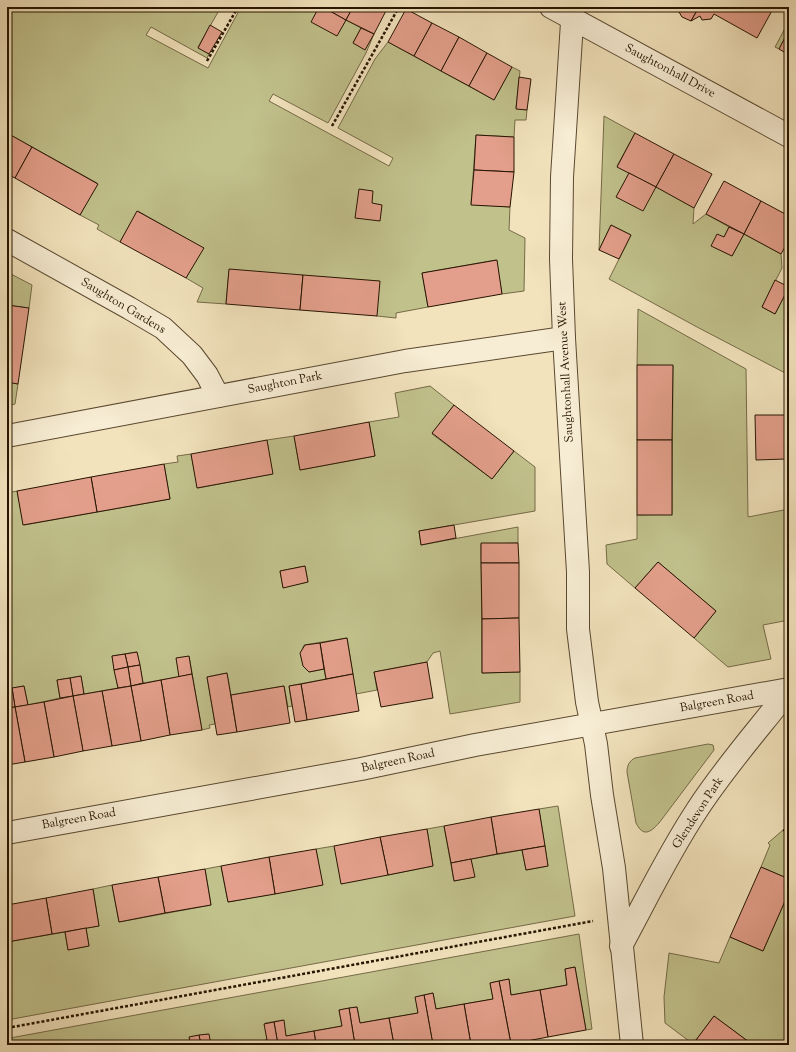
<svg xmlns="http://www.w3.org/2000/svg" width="796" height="1052" viewBox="0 0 796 1052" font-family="'Sorts Mill Goudy',serif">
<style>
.green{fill:#c1c18c;stroke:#746a46;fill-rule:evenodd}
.building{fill:#e39f8b;stroke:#261400}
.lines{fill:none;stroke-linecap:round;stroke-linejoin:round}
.minor-casing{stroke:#59482f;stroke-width:24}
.tertiary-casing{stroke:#59482f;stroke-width:24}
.path{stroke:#261400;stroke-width:2.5;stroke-dasharray:3 2;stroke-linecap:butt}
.minor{stroke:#f7edd4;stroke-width:22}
.tertiary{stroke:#f7edd4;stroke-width:22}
.labels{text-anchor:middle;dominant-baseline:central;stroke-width:3;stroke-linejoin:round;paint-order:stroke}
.street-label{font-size:12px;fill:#261400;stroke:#f7edd4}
</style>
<rect width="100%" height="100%" fill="#f2e3bd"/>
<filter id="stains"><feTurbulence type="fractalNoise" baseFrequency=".005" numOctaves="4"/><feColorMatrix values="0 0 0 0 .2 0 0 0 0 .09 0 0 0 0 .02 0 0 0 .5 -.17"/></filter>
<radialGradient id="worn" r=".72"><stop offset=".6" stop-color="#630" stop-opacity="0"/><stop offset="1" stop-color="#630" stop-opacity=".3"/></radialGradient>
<g class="green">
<path d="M7 7H221L198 47 209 54 207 58 151 27 146 35 208 68 241 7H280L282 8 283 7H319L337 35 346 20 361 28 353 43 365 49 374 34 366 53 328 123 273 94 269 101 389 166 393 158 338 128 375 59 388 42 494 100 512 67 520 71 516 108 527 110 526 120H515L514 137 476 135 471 204 510 207 509 230 525 238 524 291 502 294 496 260 422 273 428 307 396 313V318L377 316 229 270 226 304 197 302 203 288 186 278 203 248 138 211 120 242 97 229 99 225 80 215 97 183 7 133Z"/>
<path d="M789 21V30L779 49 775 47Z"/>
<path d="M604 116 635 133 617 166 629 173 617 197 656 187 694 208 693 224 706 214 729 227 724 237 712 246 732 256 744 234 781 254 782 268 762 307 775 314 789 287V375L697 327 609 279 631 235 611 225 599 250Z"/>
<path d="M7 272 32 285 29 308 7 305Z"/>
<path d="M638 309 746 369 748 517 789 509V620L763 625 771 659 728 667 694 638 716 611 658 562 635 588 607 564 606 545 637 539V515L672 514 673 366 637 365Z"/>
<path d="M7 382 18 384 15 404 7 406Z"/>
<path d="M430 386 454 405 432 434 492 479 514 451 535 467V511L419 531 421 545 518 527V543L481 544 482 673 520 672V702L450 714 440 651 433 653 427 662 374 672 377 690 356 694 347 638 304 645C299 655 301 664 309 672L324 669 326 679 289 686 292 706 288 707 284 686 231 695 227 673 207 677 215 724 209 725 210 728 202 730 189 656 179 677 143 683 137 652 112 656 118 688 84 694 81 676 57 680 60 698 28 705 24 686 7 689V493L17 491 24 525 170 499 164 464 178 462 177 456 191 454 198 488 272 474 267 440 294 436 300 470 375 456 369 422 399 417 395 393ZM305 566 308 582 283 587 280 571Z"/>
<path d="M708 744 713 745 714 750 659 823C650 833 643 837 636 823L627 772C627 766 629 761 635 758Z"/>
<path d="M558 806 575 916 7 1020V942L65 932 68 950 89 946 86 928 99 926 93 889 112 885 119 922 211 905 205 869 221 866 228 902 322 885 316 849 334 846 388 875 433 866 427 829 444 826 454 881 474 877 471 859 522 850 526 870 548 866 539 809Z"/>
<path d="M783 830 789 837V879L761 867 770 845 768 843Z"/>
<path d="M789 892V1045H753L714 1016 693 1044 665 1023 664 997 669 953 719 963 730 937 763 951Z"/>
<path d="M579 934 592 1029 586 1030 575 967 565 969 567 985 511 995 509 979 490 983 493 999 436 1009 433 993 416 997 418 1013 360 1023 357 1007 339 1010 342 1026 286 1036 283 1020 265 1023 267 1040 241 1045H211L208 1034 190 1037 191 1045H7V1038H10Z"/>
</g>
<g class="building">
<path d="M319 7H323L346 20 337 36 311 22Z"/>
<path d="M323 7H353L346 20Z"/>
<path d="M353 7H388L374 34 346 20Z"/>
<path d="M676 7H699L691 21 682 17Z"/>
<path d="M699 7H774L757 38 714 14 711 19 702 20 700 16 691 21Z"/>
<path d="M406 9 432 23 414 56 388 42Z"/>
<path d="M432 23 459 37 441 71 414 56Z"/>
<path d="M210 25 222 32 209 54 198 48Z"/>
<path d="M361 28 374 34 365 50 353 43Z"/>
<path d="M789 30V55L779 49Z"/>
<path d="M459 37 487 53 469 86 441 71Z"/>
<path d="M487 53 512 67 494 100 469 86Z"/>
<path d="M519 77 531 79 527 110 516 109Z"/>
<path d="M7 133 32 147 15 178 7 174Z"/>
<path d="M635 133 674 154 656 187 617 167Z"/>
<path d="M476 135 514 137V172L474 170Z"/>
<path d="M32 147 98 184 80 215 15 178Z"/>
<path d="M674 154 712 174 694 208 656 187Z"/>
<path d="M474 170 514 172 510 207 471 205Z"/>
<path d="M629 173 656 187 643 211 616 197Z"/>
<path d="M724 181 761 201 744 234 706 214Z"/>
<path d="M359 189 373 191 372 203 382 205 380 221 355 218Z"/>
<path d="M761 201 789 216V240L781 254 744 234Z"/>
<path d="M137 211 204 248 186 278 120 242Z"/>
<path d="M611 225 631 235 619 259 599 250Z"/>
<path d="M729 227 744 234 732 256 711 246 717 234 724 237Z"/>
<path d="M497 260 502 294 428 307 422 273Z"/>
<path d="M229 269 303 275 300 310 226 304Z"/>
<path d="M303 275 380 281 377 316 300 310Z"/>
<path d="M775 280 789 287 775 314 762 307Z"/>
<path d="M7 305 29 308 18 384 7 382Z"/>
<path d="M637 365H673L672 440H637Z"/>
<rect x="785" y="402" width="4" height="19"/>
<path d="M454 405 514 451 492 479 432 433Z"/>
<path d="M755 415H785L786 459 756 460Z"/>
<path d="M785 421H789V431H786Z"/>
<path d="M369 422 375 456 300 470 294 436Z"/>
<rect x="786" y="431" width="3" height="11"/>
<path d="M267 440 273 474 197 488 191 454Z"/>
<rect x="637" y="440" width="35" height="75"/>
<rect x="786" y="442" width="3" height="10"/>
<rect x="786" y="452" width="3" height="10"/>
<path d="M164 464 170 499 97 512 91 477Z"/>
<path d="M91 477 97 512 23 525 17 491Z"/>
<path d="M454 525 456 538 421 545 419 531Z"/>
<path d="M481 543H518L519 563H481Z"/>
<path d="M658 562 716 611 694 638 635 588Z"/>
<path d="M481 563H519V618L482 619Z"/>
<path d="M305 566 308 582 283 588 280 571Z"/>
<path d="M519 618 520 672 482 673V619Z"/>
<path d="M347 638 353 674 326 679 320 643Z"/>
<path d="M320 643 324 669 309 672 303 666 300 653 305 645Z"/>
<path d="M137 652 140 665 128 667 125 654Z"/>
<path d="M125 654 128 667 114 670 112 656Z"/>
<path d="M189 656 192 674 179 677 176 658Z"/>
<path d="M427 662 433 698 381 707 374 672Z"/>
<path d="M140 665 143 683 131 686 128 667Z"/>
<path d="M128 667 131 686 118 688 114 670Z"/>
<path d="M227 673 237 732 217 735 207 677Z"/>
<path d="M192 674 202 730 170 735 161 680Z"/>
<path d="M353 674 359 711 307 720 301 684Z"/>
<path d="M81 676 84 694 73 696 70 678Z"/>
<path d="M70 678 73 696 60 698 57 680Z"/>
<path d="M161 680 170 735 141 741 131 686Z"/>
<path d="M301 684 307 720 295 722 289 686Z"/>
<path d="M24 686 28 705 15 707 12 688Z"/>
<path d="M131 686 141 741 112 746 102 691Z"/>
<path d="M284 686 290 723 237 732 231 695Z"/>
<path d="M12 688 15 707 7 708V689Z"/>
<path d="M102 691 112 746 83 751 73 696Z"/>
<path d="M73 696 83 751 54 757 44 702Z"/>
<path d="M44 702 54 757 25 762 15 707Z"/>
<path d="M15 707 25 762 7 765V708Z"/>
<path d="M539 809 545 846 497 854 491 817Z"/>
<path d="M491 817 497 854 451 863 444 826Z"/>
<path d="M789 826V837L783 830Z"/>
<path d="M427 829 433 866 388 875 380 837Z"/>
<path d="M380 837 388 875 341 884 334 846Z"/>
<path d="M545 846 548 866 526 870 522 850Z"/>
<path d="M316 849 323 885 275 894 269 857Z"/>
<path d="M269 857 275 894 228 902 221 866Z"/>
<path d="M471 859 475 877 454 881 451 863Z"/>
<path d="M761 867 789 879V892L763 951 730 937Z"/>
<path d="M205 869 211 905 165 913 158 877Z"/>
<path d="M158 877 165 913 119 922 112 885Z"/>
<path d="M93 889 99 926 52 934 46 898Z"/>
<path d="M46 898 52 934 7 942V905Z"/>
<path d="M86 928 89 946 68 950 65 932Z"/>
<path d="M575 967 586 1030 548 1037 540 990 567 985 565 969Z"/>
<path d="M509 979 511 995 540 990 548 1037 511 1044 499 981Z"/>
<path d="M499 981 511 1044 504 1045H471L464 1004 493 999 490 983Z"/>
<path d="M433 993 436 1009 464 1004 471 1045H433L424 995Z"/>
<path d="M424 995 433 1045H394L389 1018 418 1013 415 997Z"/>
<path d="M357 1007 360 1023 389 1018 394 1045H355L349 1008Z"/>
<path d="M349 1008 355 1045H316L314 1031 342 1026 339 1010Z"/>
<path d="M714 1016 753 1045H695L693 1044Z"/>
<path d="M284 1020 286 1036 314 1031 316 1045H278L274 1022Z"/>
<path d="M274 1022 278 1045H241L267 1040 264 1024Z"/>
<path d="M209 1034 211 1045H201L199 1035Z"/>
<path d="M199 1035 201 1045H191L189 1037Z"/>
</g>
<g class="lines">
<defs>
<g id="minor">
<path d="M573 7 562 177 561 259 564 338 578 572V629L587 702 596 744 602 795 614 868 632 1045"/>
<path d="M7 240 129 308 163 328 192 355 207 375 218 396"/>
<path d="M7 436 405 361 564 338"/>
<path d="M621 946C646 900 668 854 697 810 724 768 758 730 789 690"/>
</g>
<g id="tertiary">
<path d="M551 7 789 136"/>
<path d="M7 833 361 769 475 745 789 689"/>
</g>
</defs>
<use href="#minor" class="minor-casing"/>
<use href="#tertiary" class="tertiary-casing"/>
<g class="path">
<path d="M207 61 238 7"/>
<path d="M332 126 399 7"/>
<path d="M7 1028 593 921"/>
</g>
<use href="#minor" class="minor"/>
<use href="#tertiary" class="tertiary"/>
</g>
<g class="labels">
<g class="street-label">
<text transform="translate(670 71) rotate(28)">Saughtonhall Drive</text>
<text transform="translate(123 306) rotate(31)">Saughton Gardens</text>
<text transform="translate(566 372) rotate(-93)">Saughtonhall Avenue West</text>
<text transform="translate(285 383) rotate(-11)">Saughton Park</text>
<text transform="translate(717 702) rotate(-10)">Balgreen Road</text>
<text transform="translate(398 761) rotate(-12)">Balgreen Road</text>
<text transform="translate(698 813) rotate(-57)">Glendevon Park</text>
<text transform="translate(79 819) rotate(-10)">Balgreen Road</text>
</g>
</g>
<rect width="796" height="1052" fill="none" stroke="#f2e3bd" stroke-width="24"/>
<rect x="8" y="8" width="780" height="1036" fill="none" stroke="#261400" stroke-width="2"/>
<rect x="12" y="12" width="772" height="1028" fill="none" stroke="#261400"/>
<rect width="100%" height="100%" filter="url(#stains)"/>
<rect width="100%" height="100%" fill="url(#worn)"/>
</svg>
